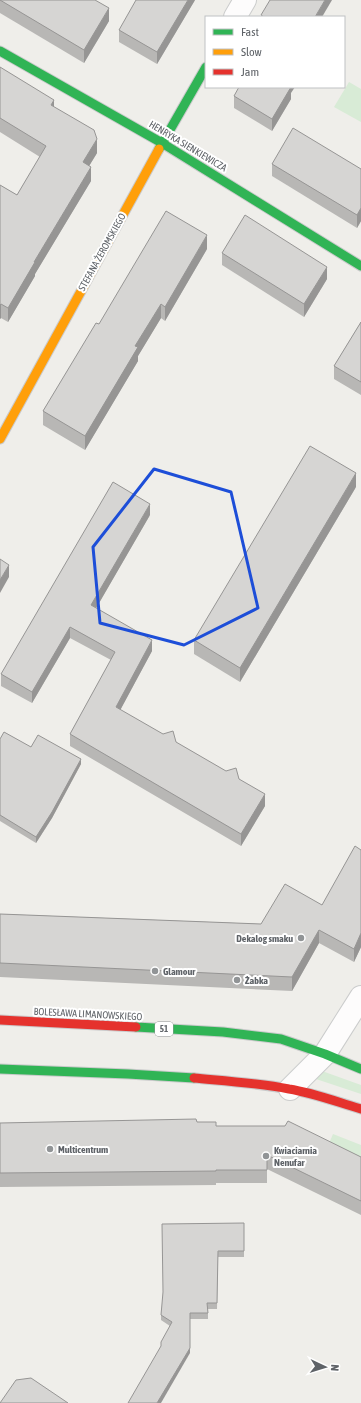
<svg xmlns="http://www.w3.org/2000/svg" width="361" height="1403" viewBox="0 0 361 1403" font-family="'Asap Condensed',sans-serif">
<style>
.green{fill:#d8ebd6}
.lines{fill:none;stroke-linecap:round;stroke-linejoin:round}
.street-casing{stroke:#cbcccc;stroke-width:24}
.fast-casing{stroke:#cacacb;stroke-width:11}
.slow-casing{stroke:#cacacb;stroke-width:11}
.jam-casing{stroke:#cacacb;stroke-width:11}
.street{stroke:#fdfcfc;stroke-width:22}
.fast{stroke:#30b455;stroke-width:9}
.slow{stroke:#ff9f0a;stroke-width:9}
.jam{stroke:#e5322d;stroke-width:9}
.wall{fill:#b8b7b5}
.shaded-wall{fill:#969594}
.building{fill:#d6d5d3;stroke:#969594}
.marked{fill:none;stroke:#1d4ed8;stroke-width:3;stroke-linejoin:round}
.poi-dot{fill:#919496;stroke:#fff;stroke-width:1.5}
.labels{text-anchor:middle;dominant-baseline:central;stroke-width:4;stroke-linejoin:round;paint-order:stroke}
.shield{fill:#fff;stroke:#8f9295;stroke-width:1}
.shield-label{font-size:9px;font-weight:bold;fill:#5f6368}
.street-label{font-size:10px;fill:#5f6368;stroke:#fff}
.poi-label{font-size:10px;font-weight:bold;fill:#5f6368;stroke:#fff;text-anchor:start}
</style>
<rect width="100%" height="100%" fill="#efeeea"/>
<g class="green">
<path d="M349 82 361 89V122L334 107Z"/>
<path d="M322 1071 361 1085V1094L316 1079 314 1077Z"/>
<path d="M333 1134 361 1145V1172L325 1153Z"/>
</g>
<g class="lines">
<defs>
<g id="street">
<path d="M235 17 245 0"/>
<path d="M290 1089 325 1054 361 997"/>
</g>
<g id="fast">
<path d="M0 51 162 143 361 266"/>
<path d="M159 149 206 67"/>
<path d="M136 1027 223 1032 281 1039 325 1054 361 1069"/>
<path d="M0 1069 128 1074 194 1078"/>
</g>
<path id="slow" d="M0 439 159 149"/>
<g id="jam">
<path d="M0 1020 136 1027"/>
<path d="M194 1078C226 1081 258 1083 289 1089 314 1093 337 1102 361 1109"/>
</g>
</defs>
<use href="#street" class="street-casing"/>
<use href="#fast" class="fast-casing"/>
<use href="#slow" class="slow-casing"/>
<use href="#jam" class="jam-casing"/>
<use href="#street" class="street"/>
<use href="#fast" class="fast"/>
<use href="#slow" class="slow"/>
<use href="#jam" class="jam"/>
</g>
<g class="wall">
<path d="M0 0 109 21 84 63 0 13Z"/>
<path d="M195 0 157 64 119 42V30Z"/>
<path d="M0 67 54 107 97 153 89 166 91 181 35 274V276L8 322 1 318 0 319V185L17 195 40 157 0 132Z"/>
<path d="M291 93V99L272 131 234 108V96Z"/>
<path d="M272 164 361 169V221L357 228 272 176Z"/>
<path d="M207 249 165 321 161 318 138 356V361L85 450 43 425V411L99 324Z"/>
<path d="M222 253 327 279 304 317 222 265Z"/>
<path d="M361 322V395L334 379V366Z"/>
<path d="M356 487 240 682 194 654V640Z"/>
<path d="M150 515 96 608 152 651 120 710 239 779 265 806 241 846 70 746V734L111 660 70 638 32 703 1 686V674Z"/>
<path d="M0 739 31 747 81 764 52 818 36 843 0 821Z"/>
<path d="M361 850V947L354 962 319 943 292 991 0 977V914L261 924 322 905Z"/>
<path d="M197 1122 361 1157V1215L267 1169V1183H216V1185L0 1187V1123Z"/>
<path d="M244 1223V1257H218L217 1309H208V1319H190V1353L161 1346 170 1326 161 1320V1315Z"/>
</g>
<g class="shaded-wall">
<path d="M188 0H195L157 64V52Z"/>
<path d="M325 0H332L322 17H315Z"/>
<path d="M109 8V21L84 63V50Z"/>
<path d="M289 87H295L291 93V99L272 131V119Z"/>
<path d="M54 100V114L51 105Z"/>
<path d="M97 139V153L83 176V162Z"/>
<path d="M91 167V181L35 274V276L8 322V308L34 262Z"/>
<path d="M361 208V221L357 228V215Z"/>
<path d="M207 235V249L165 321V307Z"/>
<path d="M327 267V279L304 317V304Z"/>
<path d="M1 304V318L0 319V305Z"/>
<path d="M161 304V318L138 356V361L85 450V436L135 346Z"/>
<path d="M356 473V487L240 682V668Z"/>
<path d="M150 504V515L91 617V605Z"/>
<path d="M9 565V577L0 593V580Z"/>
<path d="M70 627V638L32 703V692Z"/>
<path d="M152 640V651L116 718V707Z"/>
<path d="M81 759V764L52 818 36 843V837Z"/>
<path d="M265 794V806L241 846V834Z"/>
<path d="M319 930V943L292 991V977Z"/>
<path d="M361 933V947L354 962V949Z"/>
<path d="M190 1313V1353L161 1403H157Z"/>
</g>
<g class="building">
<path d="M0 0H95L109 8 84 50Z"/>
<path d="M136 0H188L157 52 119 30Z"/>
<path d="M270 0H325L315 17H264L261 15Z"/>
<path d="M0 67 54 100 51 105 94 130 97 139 83 162 91 167 34 262H35L8 308 1 304 0 305V185L17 195 46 146 0 118Z"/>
<path d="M239 87H291L272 119 234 96Z"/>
<path d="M293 128 361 169V208L357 215 272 164Z"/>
<path d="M166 211 207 235 165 307 161 304 135 346 138 347 85 436 43 411 96 323 99 324Z"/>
<path d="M245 215 327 267 304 304 222 253Z"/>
<path d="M361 322V382L334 366Z"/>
<path d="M310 446 356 473 240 668 194 640Z"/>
<path d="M113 482 150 504 91 605 152 640 116 707 163 734 173 731 176 742 226 771 236 768 239 779 265 794 241 834 70 734 115 652 70 627 32 692 1 674Z"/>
<path d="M0 559 9 565 0 580Z"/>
<path d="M4 732 31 747 38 735 81 759 52 812 36 837 0 815V739Z"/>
<path d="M355 846 361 850V933L354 949 319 930 292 977 0 963V914L261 924 285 884 322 905Z"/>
<path d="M196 1119 197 1122H216V1126H285L288 1121 361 1157V1201L267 1155V1170H216V1171L0 1173V1123Z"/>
<path d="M244 1223V1251H218L217 1303H207L208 1313H190V1348L157 1403H128L161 1346V1342L172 1322 161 1315 163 1292 162 1224Z"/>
<path d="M31 1378 68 1403H0L16 1380Z"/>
</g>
<path class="marked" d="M154 469 231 492 258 608 184 645 100 623 93 547Z"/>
<g class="poi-dot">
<circle cx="301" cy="938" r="4"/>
<circle cx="155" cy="971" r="4"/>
<circle cx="237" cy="980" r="4"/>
<circle cx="50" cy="1149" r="4"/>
<circle cx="266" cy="1156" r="4"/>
</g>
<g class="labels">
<rect class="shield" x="155" y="1022" width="18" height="14" rx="3"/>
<g class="shield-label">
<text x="164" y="1029">51</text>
</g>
<g class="street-label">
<text transform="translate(188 146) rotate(31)">HENRYKA SIENKIEWICZA</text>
<text transform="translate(102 252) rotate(-61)">STEFANA ŻEROMSKIEGO</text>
<text transform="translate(88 1014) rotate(3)">BOLESŁAWA LIMANOWSKIEGO</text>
</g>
<g class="poi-label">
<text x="293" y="938" text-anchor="end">Dekalog smaku</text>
<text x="163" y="971">Glamour</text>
<text x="245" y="980">Żabka</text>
<text x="58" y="1149">Multicentrum</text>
<text x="274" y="1150">Kwiaciarnia<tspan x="274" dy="12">Nenufar</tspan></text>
</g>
</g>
<rect x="205" y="16" width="140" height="72" fill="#ffffff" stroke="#bfc1c3"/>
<rect x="213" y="29" width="20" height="6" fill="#30b455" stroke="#bfc1c3"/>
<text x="241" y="36" font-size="12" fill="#5f6368">Fast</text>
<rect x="213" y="49" width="20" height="6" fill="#ff9f0a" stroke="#bfc1c3"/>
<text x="241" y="56" font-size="12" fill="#5f6368">Slow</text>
<rect x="213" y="69" width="20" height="6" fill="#e5322d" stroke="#bfc1c3"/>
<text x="241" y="76" font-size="12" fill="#5f6368">Jam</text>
<g transform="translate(325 1367) rotate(94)" stroke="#ffffff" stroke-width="3" paint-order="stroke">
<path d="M0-3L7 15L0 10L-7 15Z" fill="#5f6368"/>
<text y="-6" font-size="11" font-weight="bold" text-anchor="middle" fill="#5f6368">N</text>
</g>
</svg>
